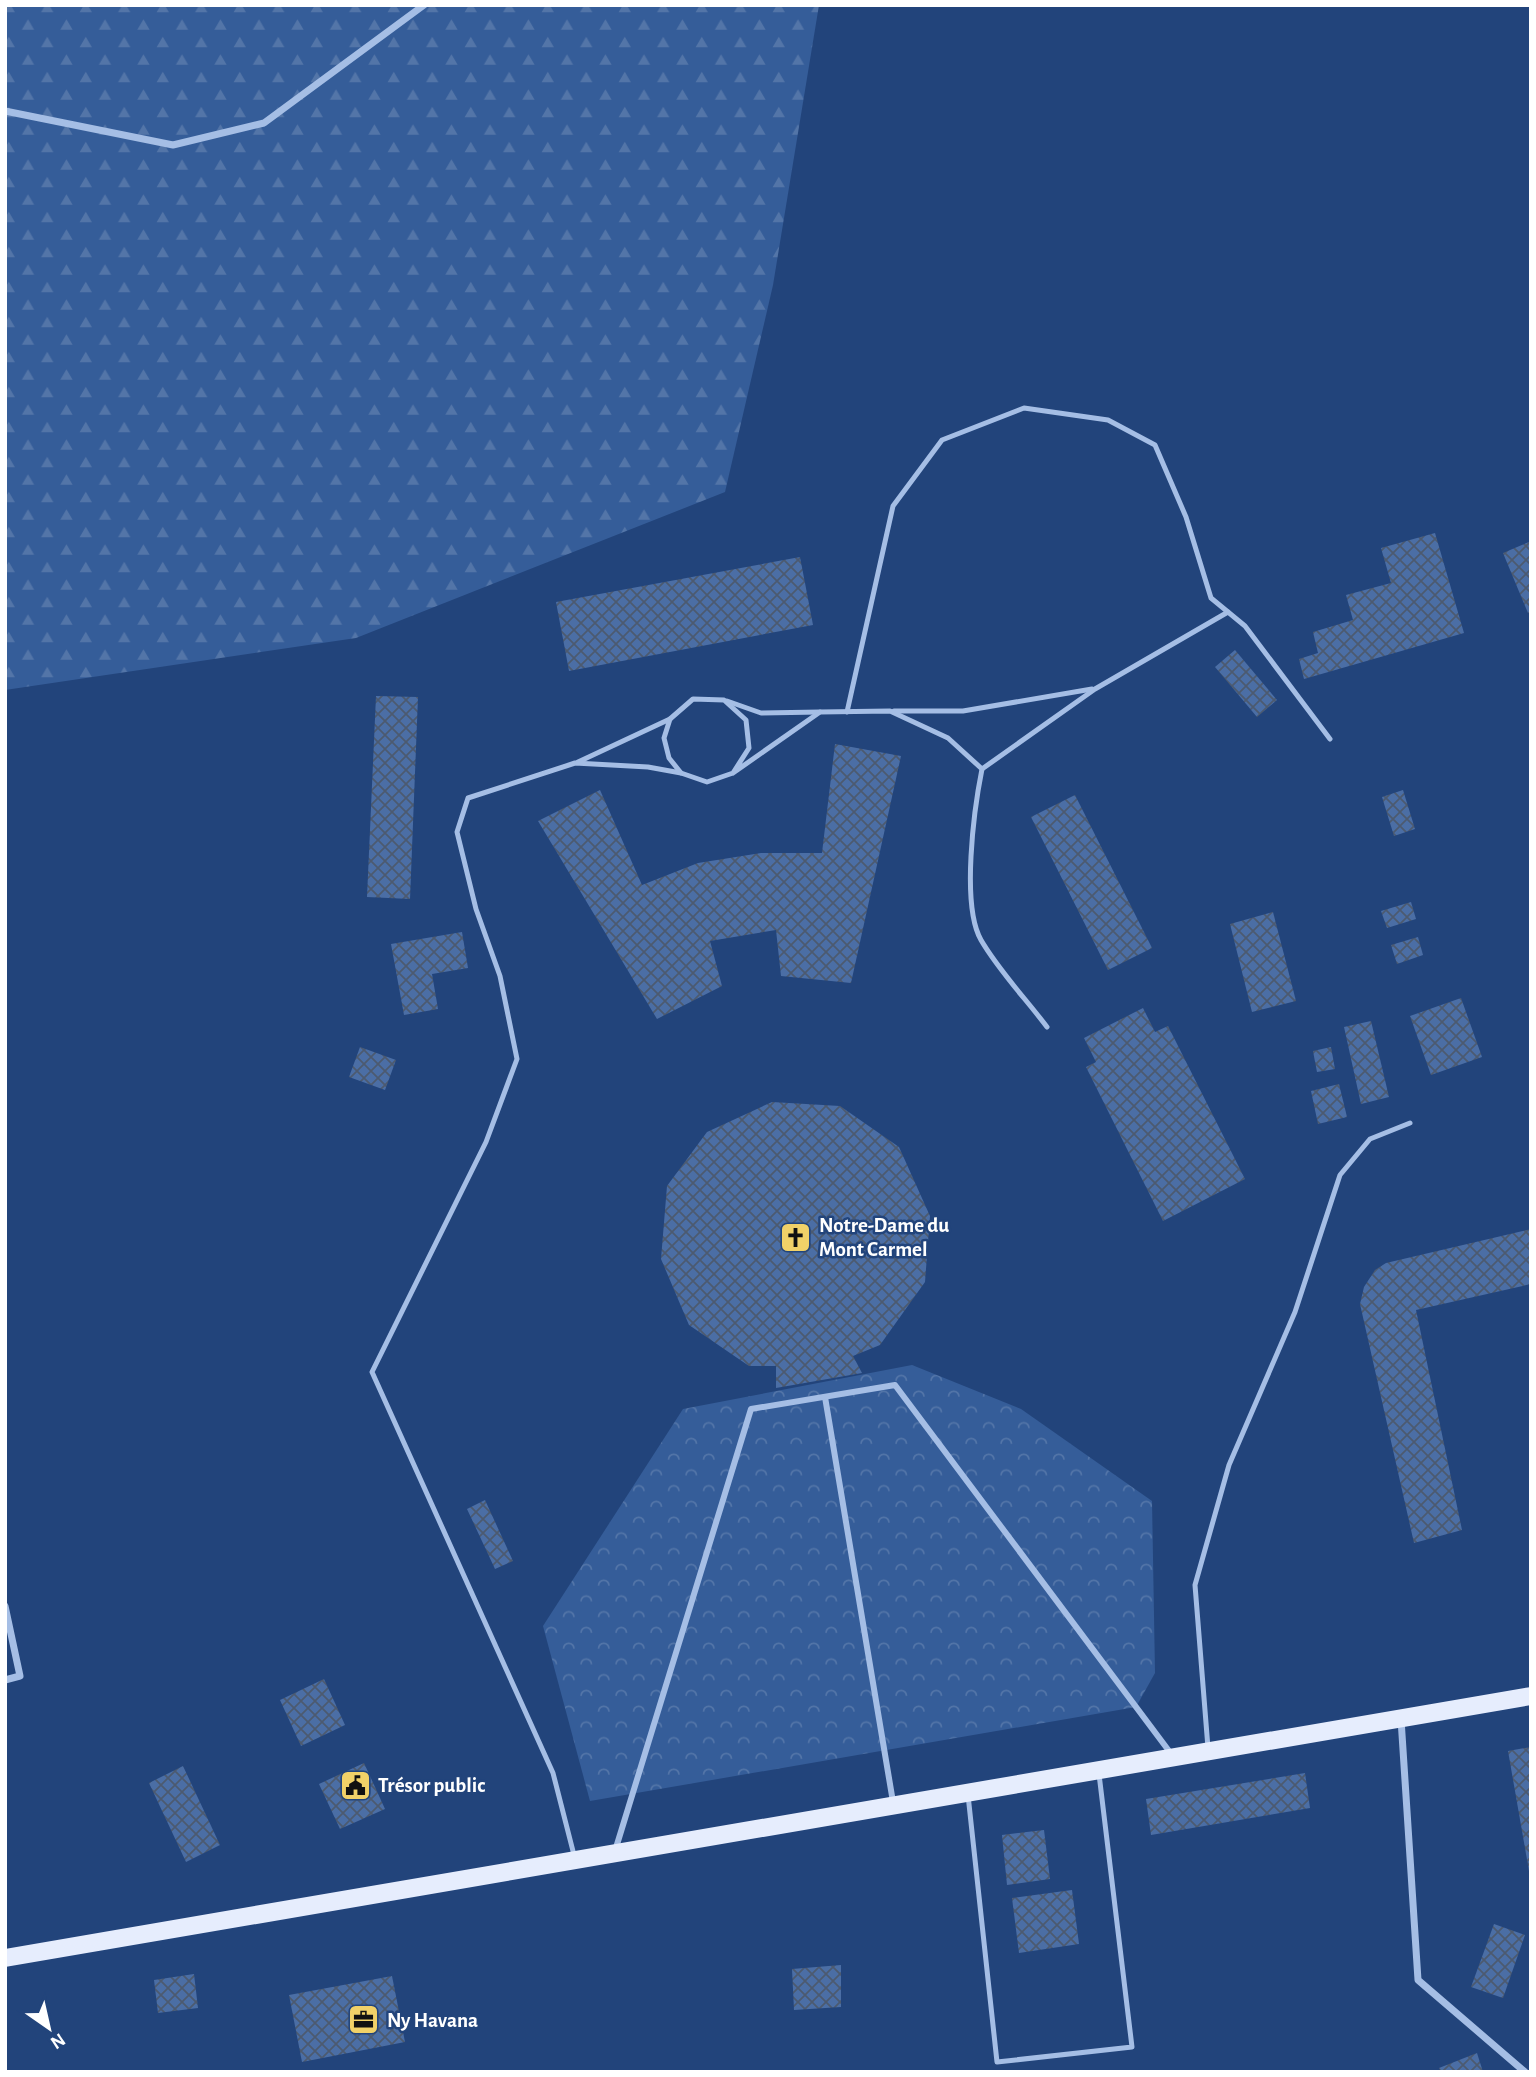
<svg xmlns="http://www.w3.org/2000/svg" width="1536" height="2077" viewBox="0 0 1536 2077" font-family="'Alegreya Sans',sans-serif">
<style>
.forest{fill:url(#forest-firs)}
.park{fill:url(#park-crowns)}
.building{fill:url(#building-cross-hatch)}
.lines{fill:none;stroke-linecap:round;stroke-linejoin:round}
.service{stroke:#a5bee5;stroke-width:5}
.pedestrian{stroke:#a5bee5;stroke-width:6}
.minor{stroke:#a5bee5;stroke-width:7}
.primary{stroke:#e6edfd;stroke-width:18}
.labels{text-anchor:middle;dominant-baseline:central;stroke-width:5;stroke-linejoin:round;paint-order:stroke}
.poi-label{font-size:21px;font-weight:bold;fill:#fff;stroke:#22447b;text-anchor:start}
</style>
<defs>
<pattern id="forest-firs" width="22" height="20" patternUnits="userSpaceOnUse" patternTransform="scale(1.75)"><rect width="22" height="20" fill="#355d99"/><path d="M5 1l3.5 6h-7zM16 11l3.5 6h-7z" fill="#5375a8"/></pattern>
<pattern id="park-crowns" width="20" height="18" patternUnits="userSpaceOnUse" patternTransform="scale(1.75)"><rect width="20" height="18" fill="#355d99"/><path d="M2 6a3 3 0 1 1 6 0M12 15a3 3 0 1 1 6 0" fill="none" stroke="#5375a8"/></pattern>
<pattern id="building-cross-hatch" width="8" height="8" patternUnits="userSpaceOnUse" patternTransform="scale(1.75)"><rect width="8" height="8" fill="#4b6ea5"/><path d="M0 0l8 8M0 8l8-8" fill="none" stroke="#4c5a70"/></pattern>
</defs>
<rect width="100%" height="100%" fill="#22447b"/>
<path class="forest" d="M5 5H819L773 285 725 492 356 638 5 690Z"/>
<path class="park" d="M912 1365 1021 1409 1152 1501 1155 1673 1136 1707 590 1801 543 1626 683 1409Z"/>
<g class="building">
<path d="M1435 533 1464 633 1304 679 1299 659 1318 653 1313 632 1353 620 1346 595 1391 583 1381 548Z"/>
<path d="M1529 542 1531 612 1528 613 1503 553Z"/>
<path d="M800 557 813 625 569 671 556 602Z"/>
<path d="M1235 650 1277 700 1257 717 1215 667Z"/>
<path d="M376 696 418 697 410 899 367 897Z"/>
<path d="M835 744 901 756 851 983 781 976 776 930 710 941 722 986 657 1019 538 821 600 790 642 885 698 863 761 853H822Z"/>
<path d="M1403 790 1415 829 1394 836 1382 797Z"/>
<path d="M1075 795 1152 948 1108 970 1031 817Z"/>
<path d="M1411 902 1416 919 1387 928 1381 911Z"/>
<path d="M1273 912 1296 1001 1252 1012 1230 924Z"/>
<path d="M462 932 468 968 432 974 438 1009 404 1015 391 944Z"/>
<path d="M1418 937 1423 955 1397 964 1391 945Z"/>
<path d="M1461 998 1482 1057 1431 1075 1410 1016Z"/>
<path d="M1143 1008 1155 1032 1168 1026 1245 1179 1163 1221 1086 1067 1096 1062 1084 1038Z"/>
<path d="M1371 1021 1389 1097 1361 1104 1344 1027Z"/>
<path d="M360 1047 396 1060 385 1090 349 1077Z"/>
<path d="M1331 1047 1335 1069 1317 1072 1313 1051Z"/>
<path d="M1339 1084 1347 1117 1318 1124 1311 1091Z"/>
<path d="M772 1102 840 1106 899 1147 930 1216 925 1282 880 1345 853 1356 862 1373 776 1388V1366H749L689 1325 661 1259 667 1186 707 1132Z"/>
<path d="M1531 1229V1284L1416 1310 1462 1530 1414 1543 1360 1304 1364 1287 1375 1270 1386 1263Z"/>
<path d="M485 1500 513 1561 495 1569 467 1509Z"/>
<path d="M324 1679 345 1725 301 1746 280 1700Z"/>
<path d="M1531 1747V1871H1529L1508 1751Z"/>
<path d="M364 1763 385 1809 340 1829 319 1784Z"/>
<path d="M183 1766 220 1845 186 1862 149 1783Z"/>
<path d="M1305 1773 1310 1808 1151 1835 1146 1799Z"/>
<path d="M1044 1830 1050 1879 1007 1885 1002 1835Z"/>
<path d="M1072 1890 1079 1944 1019 1953 1012 1898Z"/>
<path d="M1494 1924 1525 1935 1503 1998 1471 1987Z"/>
<path d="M841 1965V2007L794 2010 792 1969Z"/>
<path d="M194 1974 198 2008 158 2013 154 1980Z"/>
<path d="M392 1976 405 2042 302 2062 289 1995Z"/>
<path d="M1477 2053 1483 2072H1441L1439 2068Z"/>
</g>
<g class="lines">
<g class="service">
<path d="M727 701 761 713 820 712"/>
<path d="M894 711H963L1092 689"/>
<path d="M847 712 893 506 942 440 1024 408 1108 420 1155 445 1186 517 1211 598 1245 626 1330 739"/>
<path d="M578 762 670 719"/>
<path d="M982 769 1095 689 1228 612"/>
<path d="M733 773 749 748 746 720 724 700 693 699 670 719 664 738 669 758 681 773 707 782 733 773 820 712 890 711 948 738 982 769C974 809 961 905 981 940 999 971 1026 999 1047 1027"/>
<path d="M1208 1748 1195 1585 1229 1465 1295 1312 1340 1175 1370 1139 1410 1123"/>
<path d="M968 1795 997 2062 1132 2047 1099 1774"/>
<path d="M574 1855 553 1773 372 1372 486 1142 517 1059 500 976 476 909 457 832 468 798 575 763 648 767 681 773"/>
</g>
<g class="pedestrian">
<path d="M825 1397 893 1802"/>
<path d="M615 1851 751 1409 895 1385 1172 1755"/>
</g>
<g class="minor">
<path d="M5 111 173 145 264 123 424 5"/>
<path d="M5 1606 20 1676 5 1680"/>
<path d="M1401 1719 1418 1980 1525 2072"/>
</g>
<path class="primary" d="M5 1958 1531 1696"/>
</g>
<defs>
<symbol id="church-square" viewBox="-11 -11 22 22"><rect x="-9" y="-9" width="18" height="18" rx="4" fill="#f1d168" stroke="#22447b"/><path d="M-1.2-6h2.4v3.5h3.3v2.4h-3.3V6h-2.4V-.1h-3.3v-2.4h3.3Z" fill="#111"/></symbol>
<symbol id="civic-square" viewBox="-11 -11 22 22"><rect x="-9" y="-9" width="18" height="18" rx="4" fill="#f1d168" stroke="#22447b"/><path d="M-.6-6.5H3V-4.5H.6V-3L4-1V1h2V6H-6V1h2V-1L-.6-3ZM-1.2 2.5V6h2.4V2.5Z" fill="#111"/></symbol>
<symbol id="office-square" viewBox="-11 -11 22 22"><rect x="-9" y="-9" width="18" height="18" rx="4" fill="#f1d168" stroke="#22447b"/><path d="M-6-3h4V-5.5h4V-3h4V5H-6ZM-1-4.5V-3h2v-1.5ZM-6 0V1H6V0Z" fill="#111"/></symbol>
</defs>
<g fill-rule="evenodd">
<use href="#church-square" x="778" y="1220" width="35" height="35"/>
<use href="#civic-square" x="338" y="1768" width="35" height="35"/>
<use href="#office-square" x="346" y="2002" width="35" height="35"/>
</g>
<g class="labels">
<g class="poi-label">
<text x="819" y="1225">Notre-Dame du<tspan x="819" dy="24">Mont Carmel</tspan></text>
<text x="378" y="1785">Trésor public</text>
<text x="387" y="2020">Ny Havana</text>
</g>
</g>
<rect width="1536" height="2077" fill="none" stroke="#ffffff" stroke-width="14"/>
<g transform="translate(49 2028) rotate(146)" stroke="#22447b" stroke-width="5" paint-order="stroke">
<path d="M0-5L12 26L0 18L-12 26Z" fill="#ffffff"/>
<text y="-10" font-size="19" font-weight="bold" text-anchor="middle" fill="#ffffff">N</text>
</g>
</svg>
